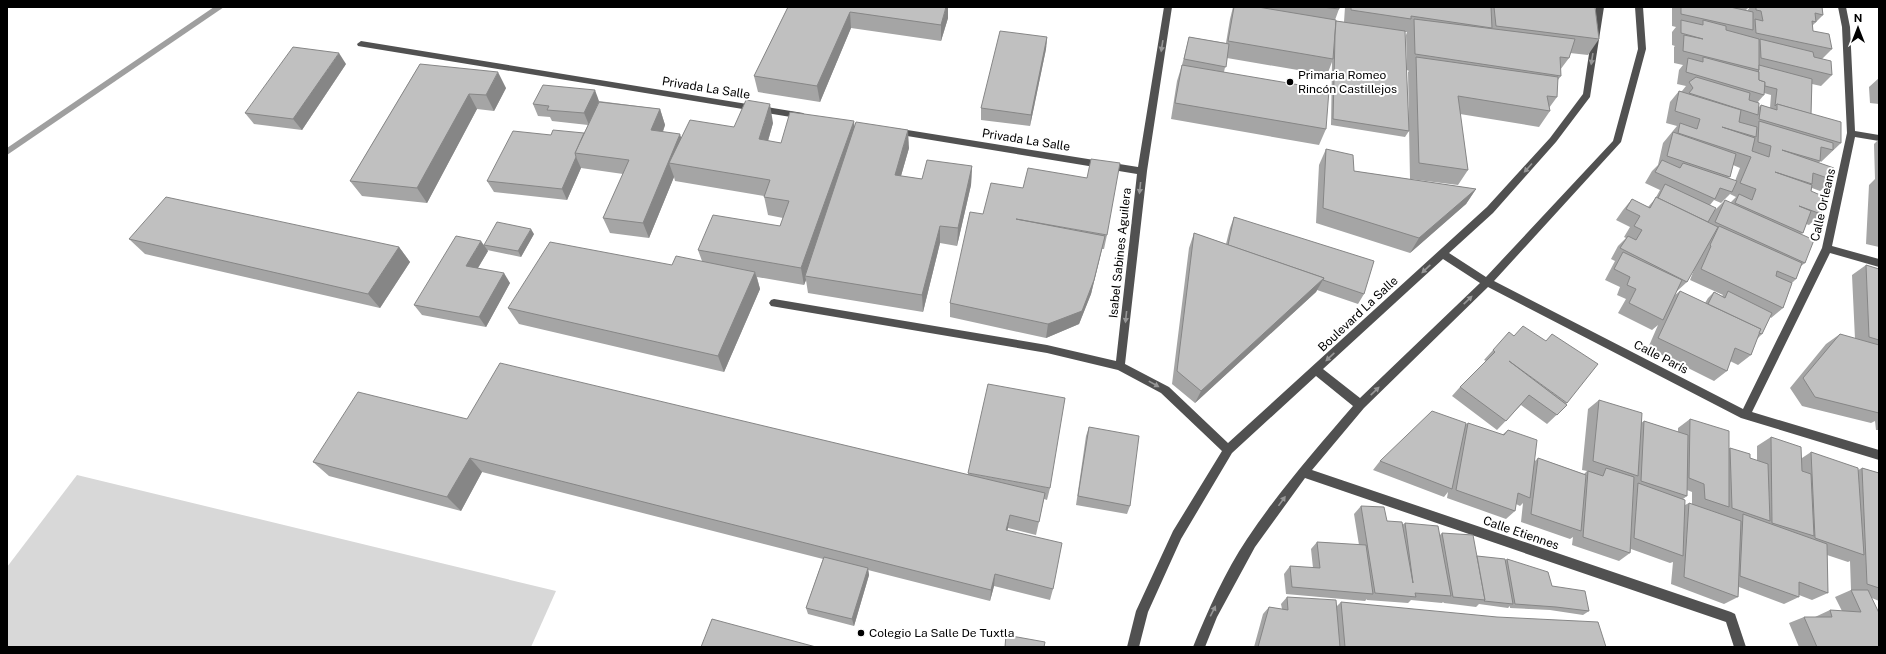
<svg xmlns="http://www.w3.org/2000/svg" width="1886" height="654" viewBox="0 0 1886 654" font-family="'Public Sans',sans-serif">
<style>
.green{fill:#d8d8d8}
.lines{fill:none;stroke-linecap:round;stroke-linejoin:round}
.stream{fill:#9f9f9f;fill-rule:evenodd}
.minor{fill:#515151;fill-rule:evenodd}
.wall{fill:#a5a5a5;fill-rule:evenodd}
.shaded-wall{fill:#868686}
.building{fill:#c0c0c0;stroke:#868686}
.oneway{fill:#979797}
.poi-dot{fill:#000;stroke:#fff;stroke-width:1.5}
.labels{text-anchor:middle;dominant-baseline:central;stroke-width:4;stroke-linejoin:round;paint-order:stroke}
.poi-label{font-size:12px;fill:#000;stroke:#fff;text-anchor:start}
.street-label{font-size:12px;fill:#000;stroke:#fff}
</style>
<rect width="100%" height="100%" fill="#fff"/>
<path class="green" d="M77 475 556 591 531 647H7V567Z"/>
<g class="lines">
<path class="stream" d="M214 7H224L7 155V148Z"/>
<g class="minor">
<path d="M1164 7H1172L1147 171 1125 364 1169 387 1228 443 1487 207 1550 138 1583 94 1596 7H1604L1590 97 1556 142 1493 213 1449 253 1486 277 1613 141 1638 49 1635 7H1643L1646 49 1621 142 1494 281 1743 409 1822 248 1847 133 1842 27 1838 7H1846L1850 27 1855 131 1879 135V141L1855 137 1832 246 1879 259V267L1830 253 1752 412 1879 450V460L1741 418 1488 287 1364 408 1312 470 1731 612 1735 614 1746 647H1734L1726 622 1305 478 1255 547 1217 617 1205 647H1193C1208 610 1225 572 1247 539 1279 491 1316 449 1353 406L1316 376 1232 453 1181 539 1148 612 1139 647H1127L1136 611 1173 531 1222 451 1161 393 1118 370 1047 353 771 306 769 303 771 300 774 299 1047 345 1116 361 1137 174 895 134 891 131 895 128 1138 167ZM1443 259 1480 283 1360 398 1323 369Z"/>
<path d="M361 41 803 113 807 116 803 119 358 46 357 44Z"/>
</g>
</g>
<g class="wall">
<path d="M788 7 948 18 941 41 851 28 820 102 758 92 754 76Z"/>
<path d="M1233 7H1258L1267 8V7H1339V9L1335 20 1336 21 1344 22 1345 7H1595L1599 39 1588 55 1570 53 1569 58 1560 70 1561 76 1557 81V97L1549 108 1550 111 1539 127 1460 114 1468 170 1458 185 1410 179 1408 72 1409 71 1407 70 1406 35 1407 32H1405L1409 131 1405 137 1331 125 1332 62 1327 75 1227 58 1224 72 1326 129 1319 145 1171 119 1177 81 1182 65 1189 37 1226 43 1230 19Z"/>
<path d="M1673 7H1749L1746 10 1747 11 1750 7H1822L1823 15 1812 26 1813 31 1832 49 1822 59 1832 75 1821 86 1812 84 1811 114 1841 143 1821 162 1820 161 1819 163 1833 180 1820 191 1812 188 1811 191 1821 214 1809 225 1806 224 1803 233 1801 234 1805 263 1801 266 1796 279 1792 283 1783 308 1771 318 1770 317 1762 334 1757 339 1751 355 1738 365 1730 361 1727 371 1714 381 1648 348 1658 325 1652 330 1618 313 1626 299 1617 295 1620 287 1605 280 1615 261 1611 259 1618 246 1626 238 1624 237 1630 227 1616 220 1623 210 1632 199 1648 207 1655 199 1660 190 1645 183 1652 171 1658 165 1663 143 1677 126 1666 123 1670 102 1679 91H1682L1686 86 1677 84 1679 70 1683 65 1674 63V47L1675 46 1672 45V32L1676 27 1672 26V8ZM1764 93 1771 95 1770 108 1761 105 1759 107 1757 103 1764 95ZM1733 165 1740 168 1735 181 1728 178 1730 177ZM1730 194 1736 197 1730 203 1725 200 1714 211 1710 205 1714 200 1721 203ZM1695 267 1690 280 1723 295 1722 296 1714 292 1708 298 1705 303 1680 291 1675 295 1676 292 1687 282Z"/>
<path d="M1047 37 1046 49 1030 126 981 120V108Z"/>
<path d="M346 64 302 130 254 124 245 113Z"/>
<path d="M420 64 506 88 494 111 477 109 427 203 362 196 350 181Z"/>
<path d="M1879 78V104L1870 103 1869 87Z"/>
<path d="M599 101 660 109 665 125 663 132 681 138 734 127 773 123 768 141 781 143 854 127 909 148 901 176 922 179 972 166 971 185 957 246 940 243 923 312 808 293 806 280 804 285 757 277 760 289 724 372 519 324 508 308 672 265 702 261 698 250 780 226 783 218 768 215 764 196 675 181 674 177 649 238 610 233 603 218 623 174 581 168 567 200 494 192 487 181 551 135 584 133 588 125 552 121 550 117 538 116 533 104Z"/>
<path d="M1879 139V247L1866 244 1869 185 1875 179 1874 144Z"/>
<path d="M1326 149 1354 171 1476 189 1466 204 1410 253 1316 223 1319 165Z"/>
<path d="M983 214 1107 235 1104 249H1102L1091 294 1079 324 1046 338 950 317V303Z"/>
<path d="M1234 217 1364 294 1358 304 1317 290 1316 292 1195 403 1172 384 1189 248 1194 233 1226 244 1230 228Z"/>
<path d="M534 234 521 257 487 250 488 251 478 268 510 283 486 327 422 315 414 305 484 245Z"/>
<path d="M129 239 399 247 410 262 380 308 145 254Z"/>
<path d="M1866 265 1879 269V430H1876L1875 421 1871 423 1802 406 1790 388 1826 344 1840 334 1855 339 1852 275Z"/>
<path d="M1493 350 1567 403 1566 404 1567 405 1547 424 1521 405 1497 430 1452 396 1460 387 1486 361 1484 360Z"/>
<path d="M1599 400 1641 423 1644 421 1678 432V428L1690 419 1729 448H1730L1750 458 1757 461V446L1771 437 1802 458 1811 452 1858 470 1862 468 1879 473V601L1872 598 1879 647H1799L1789 623 1804 617H1815L1830 610 1842 611 1835 597 1851 590 1850 561 1848 562 1827 555 1828 593 1812 600 1799 595V597L1784 604 1739 587 1738 597 1724 604 1671 584 1673 562 1670 563 1631 549 1630 553 1619 561 1572 545 1573 537 1570 539 1521 522 1523 503 1520 506 1516 504 1515 511 1506 519 1447 498 1448 492 1444 497 1373 470 1380 461 1466 424 1468 423 1502 435 1508 430 1535 461 1538 458 1584 474 1587 471 1582 470 1588 409ZM1687 490 1692 492V504L1689 503 1685 505 1683 499 1687 496Z"/>
<path d="M467 419 968 475V473L1050 488 1047 500 1044 499 1036 535 1008 528 1007 530 1053 589 1050 600 994 586 990 601 868 570 869 575 854 626 808 614 806 608 823 559 482 472 461 511 329 476 313 462Z"/>
<path d="M1089 427 1130 506 1127 514 1076 505 1086 436Z"/>
<path d="M1361 506 1387 521 1402 525 1405 523 1440 535 1442 533 1477 556 1505 560 1507 559 1552 586 1589 611 1583 615 1550 610 1510 608V606L1508 608 1479 604 1476 607 1444 603 1443 602 1442 603 1411 600 1408 603 1367 600V599L1365 601 1286 594 1284 574 1290 566 1313 568 1311 549 1317 542 1359 545 1354 514Z"/>
<path d="M1287 597 1337 606 1341 602 1606 647H1254L1263 614 1269 607 1282 609 1281 604Z"/>
</g>
<g class="shaded-wall">
<path d="M946 7H948V18L941 41V25Z"/>
<path d="M850 12 851 28 820 102 817 86Z"/>
<path d="M1047 37 1046 49 1030 126 1031 115Z"/>
<path d="M339 53 346 64 302 130 293 119Z"/>
<path d="M498 72 506 88 494 111 486 95Z"/>
<path d="M595 90 599 101 589 125 584 113Z"/>
<path d="M469 94 477 109 427 203 417 188Z"/>
<path d="M770 104 773 123 763 158 759 139Z"/>
<path d="M660 109 665 125 657 146 651 130Z"/>
<path d="M854 121 856 139 805 276 806 280 804 285 801 268Z"/>
<path d="M908 130 909 148 896 193 895 175Z"/>
<path d="M680 134 685 149 669 163 674 177 649 238 643 223Z"/>
<path d="M576 157 581 168 567 200 562 189Z"/>
<path d="M972 166 971 185 957 246 958 228Z"/>
<path d="M1476 189 1466 204 1410 253 1419 238Z"/>
<path d="M940 226V243L923 312 922 295Z"/>
<path d="M531 229 534 234 521 257 518 251Z"/>
<path d="M1105 236 1091 294 1079 324 1046 338 1048 324Z"/>
<path d="M481 241 488 251 473 276 466 266Z"/>
<path d="M399 247 410 262 380 308 368 294Z"/>
<path d="M755 272 760 289 724 372 718 356Z"/>
<path d="M504 273 510 283 486 327 479 317Z"/>
<path d="M1324 278 1316 292 1195 403 1201 391Z"/>
<path d="M470 458 482 472 461 511 447 497Z"/>
<path d="M1010 515 1008 528 1005 542 1006 530Z"/>
<path d="M868 568 869 575 854 626 852 619Z"/>
<path d="M995 574 994 586 990 601 991 590Z"/>
</g>
<g class="building">
<path d="M788 7H946L941 25 850 12 817 86 754 76Z"/>
<path d="M1234 7H1258L1336 20 1333 59 1228 41Z"/>
<path d="M1322 7H1339V9Z"/>
<path d="M1351 7H1491L1492 28 1411 16V19L1351 10Z"/>
<path d="M1494 7H1595L1599 39 1496 26Z"/>
<path d="M1681 7H1730L1753 12V30L1681 14Z"/>
<path d="M1756 7H1822L1823 15 1815 13 1816 22 1812 21 1813 31 1829 34 1832 49 1756 33 1755 19 1763 21 1761 11 1756 10Z"/>
<path d="M1414 19 1575 39 1569 58 1560 57 1561 76 1415 54Z"/>
<path d="M1681 20 1703 25V20L1726 26V30L1759 39V70L1683 51 1684 35 1703 39 1681 33Z"/>
<path d="M1336 21 1405 31 1409 131 1333 119 1335 36Z"/>
<path d="M1000 31 1047 37 1031 115 981 108Z"/>
<path d="M1189 37 1229 44 1226 67 1184 59Z"/>
<path d="M1760 39 1813 52 1814 57 1831 61 1832 75 1761 58Z"/>
<path d="M293 47 339 53 293 119 245 113Z"/>
<path d="M1416 57 1558 77 1557 97 1547 96 1550 111 1458 96 1468 170 1419 163Z"/>
<path d="M1703 57 1759 72V80L1765 82 1764 95 1686 72 1688 58 1703 62Z"/>
<path d="M420 64 498 72 486 95 469 94 417 188 350 181Z"/>
<path d="M1182 65 1329 90 1326 129 1175 103Z"/>
<path d="M1759 65 1812 79 1811 114 1777 104 1775 106 1777 89 1765 86V82L1759 80V72L1758 71 1759 70Z"/>
<path d="M1696 77 1750 93 1749 100 1759 103 1758 115 1689 93 1693 88 1689 82Z"/>
<path d="M543 85 595 90 584 113 547 110 549 106 533 104Z"/>
<path d="M1679 91 1741 110 1739 122 1757 127 1756 137 1722 127 1755 138 1752 151 1769 157 1771 146 1758 142 1759 121 1833 143V150L1821 147 1820 161 1782 150 1834 168 1833 180 1813 173 1812 184 1775 172 1812 185 1811 191 1827 198 1821 214 1799 206 1811 211 1803 233 1735 203 1739 194 1752 200 1756 189 1740 183 1751 157 1678 133 1680 123 1697 129 1700 119 1675 111Z"/>
<path d="M746 100 770 104 759 139 781 143 790 112 854 121 801 268 698 250 713 215 780 226 789 201 764 197 770 180 669 163 690 120 734 127Z"/>
<path d="M599 102 660 109 651 130 680 134 643 223 603 218 629 160 575 153Z"/>
<path d="M1777 104 1841 122V143L1759 119 1761 105 1777 110Z"/>
<path d="M856 122 908 130 895 175 922 179 927 160 972 166 958 228 940 226 922 295 805 276Z"/>
<path d="M553 130 584 133 575 153 576 157 562 189 487 181 513 131 551 135Z"/>
<path d="M1673 132 1736 154 1730 177 1667 156Z"/>
<path d="M1326 149 1353 155 1354 171 1476 189 1419 238 1323 208Z"/>
<path d="M1091 159 1120 163 1107 235 1016 219 1105 236 1094 280 1082 311 1048 324 950 303 970 212 983 214 991 183 1023 188 1028 168 1087 178Z"/>
<path d="M1662 160 1680 168 1683 163 1737 181 1732 192 1720 188 1715 199 1655 172Z"/>
<path d="M1665 184 1716 208 1708 222 1658 198Z"/>
<path d="M166 197 399 247 368 294 129 239Z"/>
<path d="M1656 197 1718 227 1687 282 1620 248 1628 236 1636 240 1642 230 1634 226 1640 216 1626 209 1632 199 1650 208Z"/>
<path d="M1725 200 1814 240 1805 263 1715 222Z"/>
<path d="M1234 217 1374 261 1364 294 1323 280 1324 278 1228 245Z"/>
<path d="M497 222 531 229 518 251 484 245Z"/>
<path d="M1719 226 1802 263 1796 279 1777 271 1776 276 1792 283 1783 308 1701 269 1711 246 1710 245Z"/>
<path d="M1194 233 1324 278 1201 391 1177 371Z"/>
<path d="M456 236 481 241 466 266 504 273 479 317 414 305Z"/>
<path d="M550 242 672 265 676 256 755 272 718 356 508 308Z"/>
<path d="M1623 252 1682 280 1663 320 1629 303 1636 289 1627 285 1630 277 1614 269Z"/>
<path d="M1866 265 1879 269V340L1869 337Z"/>
<path d="M1680 291 1761 329 1751 355 1735 348 1727 371 1658 338Z"/>
<path d="M1728 291 1772 313 1762 334 1759 333 1761 329 1708 304 1714 292 1725 298Z"/>
<path d="M1523 326 1546 341 1552 334 1598 364 1567 403 1509 361 1567 405 1557 415 1529 395 1506 421 1460 387 1495 352 1493 350 1509 332 1514 336Z"/>
<path d="M1840 334 1879 345V413L1815 397 1803 378Z"/>
<path d="M500 363 1045 493 1039 522 1010 515 1006 530 1062 543 1053 589 995 574 991 590 470 458 447 497 313 462 358 392 467 419Z"/>
<path d="M988 384 1065 398 1050 488 968 473Z"/>
<path d="M1599 400 1642 413 1638 476 1593 461Z"/>
<path d="M1432 411 1466 423 1452 489 1380 461Z"/>
<path d="M1690 419 1729 431V507L1705 499 1704 484 1689 478Z"/>
<path d="M1644 421 1688 435 1687 496 1641 481Z"/>
<path d="M1468 423 1504 435 1508 430 1537 440 1530 498 1518 493 1515 511 1456 490Z"/>
<path d="M1089 427 1139 436 1130 506 1078 496Z"/>
<path d="M1771 437 1801 447 1802 471 1811 474 1814 536 1772 523Z"/>
<path d="M1730 448 1750 454V458L1768 464 1770 521 1732 508Z"/>
<path d="M1811 452 1858 468 1864 555 1815 538Z"/>
<path d="M1538 458 1586 475 1581 531 1531 514Z"/>
<path d="M1606 468 1634 477 1630 553 1583 537 1588 471 1603 476Z"/>
<path d="M1862 468 1879 473V588L1867 584Z"/>
<path d="M1638 483 1685 500 1683 556 1634 538Z"/>
<path d="M1689 503 1741 521 1738 597 1684 577Z"/>
<path d="M1361 506 1384 507 1387 521 1402 522 1413 583 1405 523 1438 526 1451 596 1415 593 1416 597 1375 593Z"/>
<path d="M1743 514 1827 544 1828 593 1799 582V597L1740 576Z"/>
<path d="M1442 533 1473 535 1485 600 1453 597Z"/>
<path d="M1317 542 1366 545 1373 594 1292 587 1290 566 1320 568Z"/>
<path d="M1477 556 1505 559 1513 604 1484 601 1485 600Z"/>
<path d="M824 557 868 568 852 619 806 608Z"/>
<path d="M1507 559 1548 572 1552 586 1585 591 1589 611 1556 607 1515 604Z"/>
<path d="M1851 590H1868L1879 613V647H1817L1804 617H1832L1830 610 1861 612Z"/>
<path d="M1287 597 1336 600 1340 647H1258L1269 607 1288 610Z"/>
<path d="M1341 602 1497 617 1598 622 1606 647H1345Z"/>
<path d="M712 619 816 647H701Z"/>
<path d="M1006 635 1045 642 1044 647H1005Z"/>
</g>
<defs><path id="oneway-solid" d="M-6-.8H1V-3.2L6.5 0L1 3.2V.8H-6Z"/></defs>
<g class="oneway">
<use href="#oneway-solid" transform="translate(1162 46) rotate(99)"/>
<use href="#oneway-solid" transform="translate(1592 59) rotate(99)"/>
<use href="#oneway-solid" transform="translate(1528 168) rotate(132)"/>
<use href="#oneway-solid" transform="translate(1140 188) rotate(96)"/>
<use href="#oneway-solid" transform="translate(1426 269) rotate(137)"/>
<use href="#oneway-solid" transform="translate(1468 300) rotate(-44)"/>
<use href="#oneway-solid" transform="translate(1126 317) rotate(96)"/>
<use href="#oneway-solid" transform="translate(1330 357) rotate(137)"/>
<use href="#oneway-solid" transform="translate(1154 384) rotate(29)"/>
<use href="#oneway-solid" transform="translate(1375 391) rotate(-44)"/>
<use href="#oneway-solid" transform="translate(1282 501) rotate(-54)"/>
<use href="#oneway-solid" transform="translate(1213 611) rotate(-63)"/>
</g>
<g class="poi-dot">
<circle cx="1290" cy="82" r="4"/>
<circle cx="861" cy="633" r="4"/>
</g>
<g class="labels">
<g class="poi-label">
<text x="1298" y="75">Primaria Romeo<tspan x="1298" dy="14">Rincón Castillejos</tspan></text>
<text x="869" y="633">Colegio La Salle De Tuxtla</text>
</g>
<g class="street-label">
<text transform="translate(706 88) rotate(9)">Privada La Salle</text>
<text transform="translate(1026 140) rotate(9)">Privada La Salle</text>
<text transform="translate(1823 205) rotate(-77)">Calle Orleans</text>
<text transform="translate(1120 253) rotate(-84)">Isabel Sabines Aguilera</text>
<text transform="translate(1358 314) rotate(-43)">Boulevard La Salle</text>
<text transform="translate(1661 357) rotate(27)">Calle París</text>
<text transform="translate(1521 533) rotate(19)">Calle Etiennes</text>
</g>
</g>
<rect width="1886" height="654" fill="none" stroke="#000000" stroke-width="16"/>
<g transform="translate(1858 28)" stroke="#ffffff" stroke-width="3" paint-order="stroke">
<path d="M0-3L7 15L0 10L-7 15Z" fill="#000000"/>
<text y="-6" font-size="11" font-weight="bold" text-anchor="middle" fill="#000000">N</text>
</g>
</svg>
